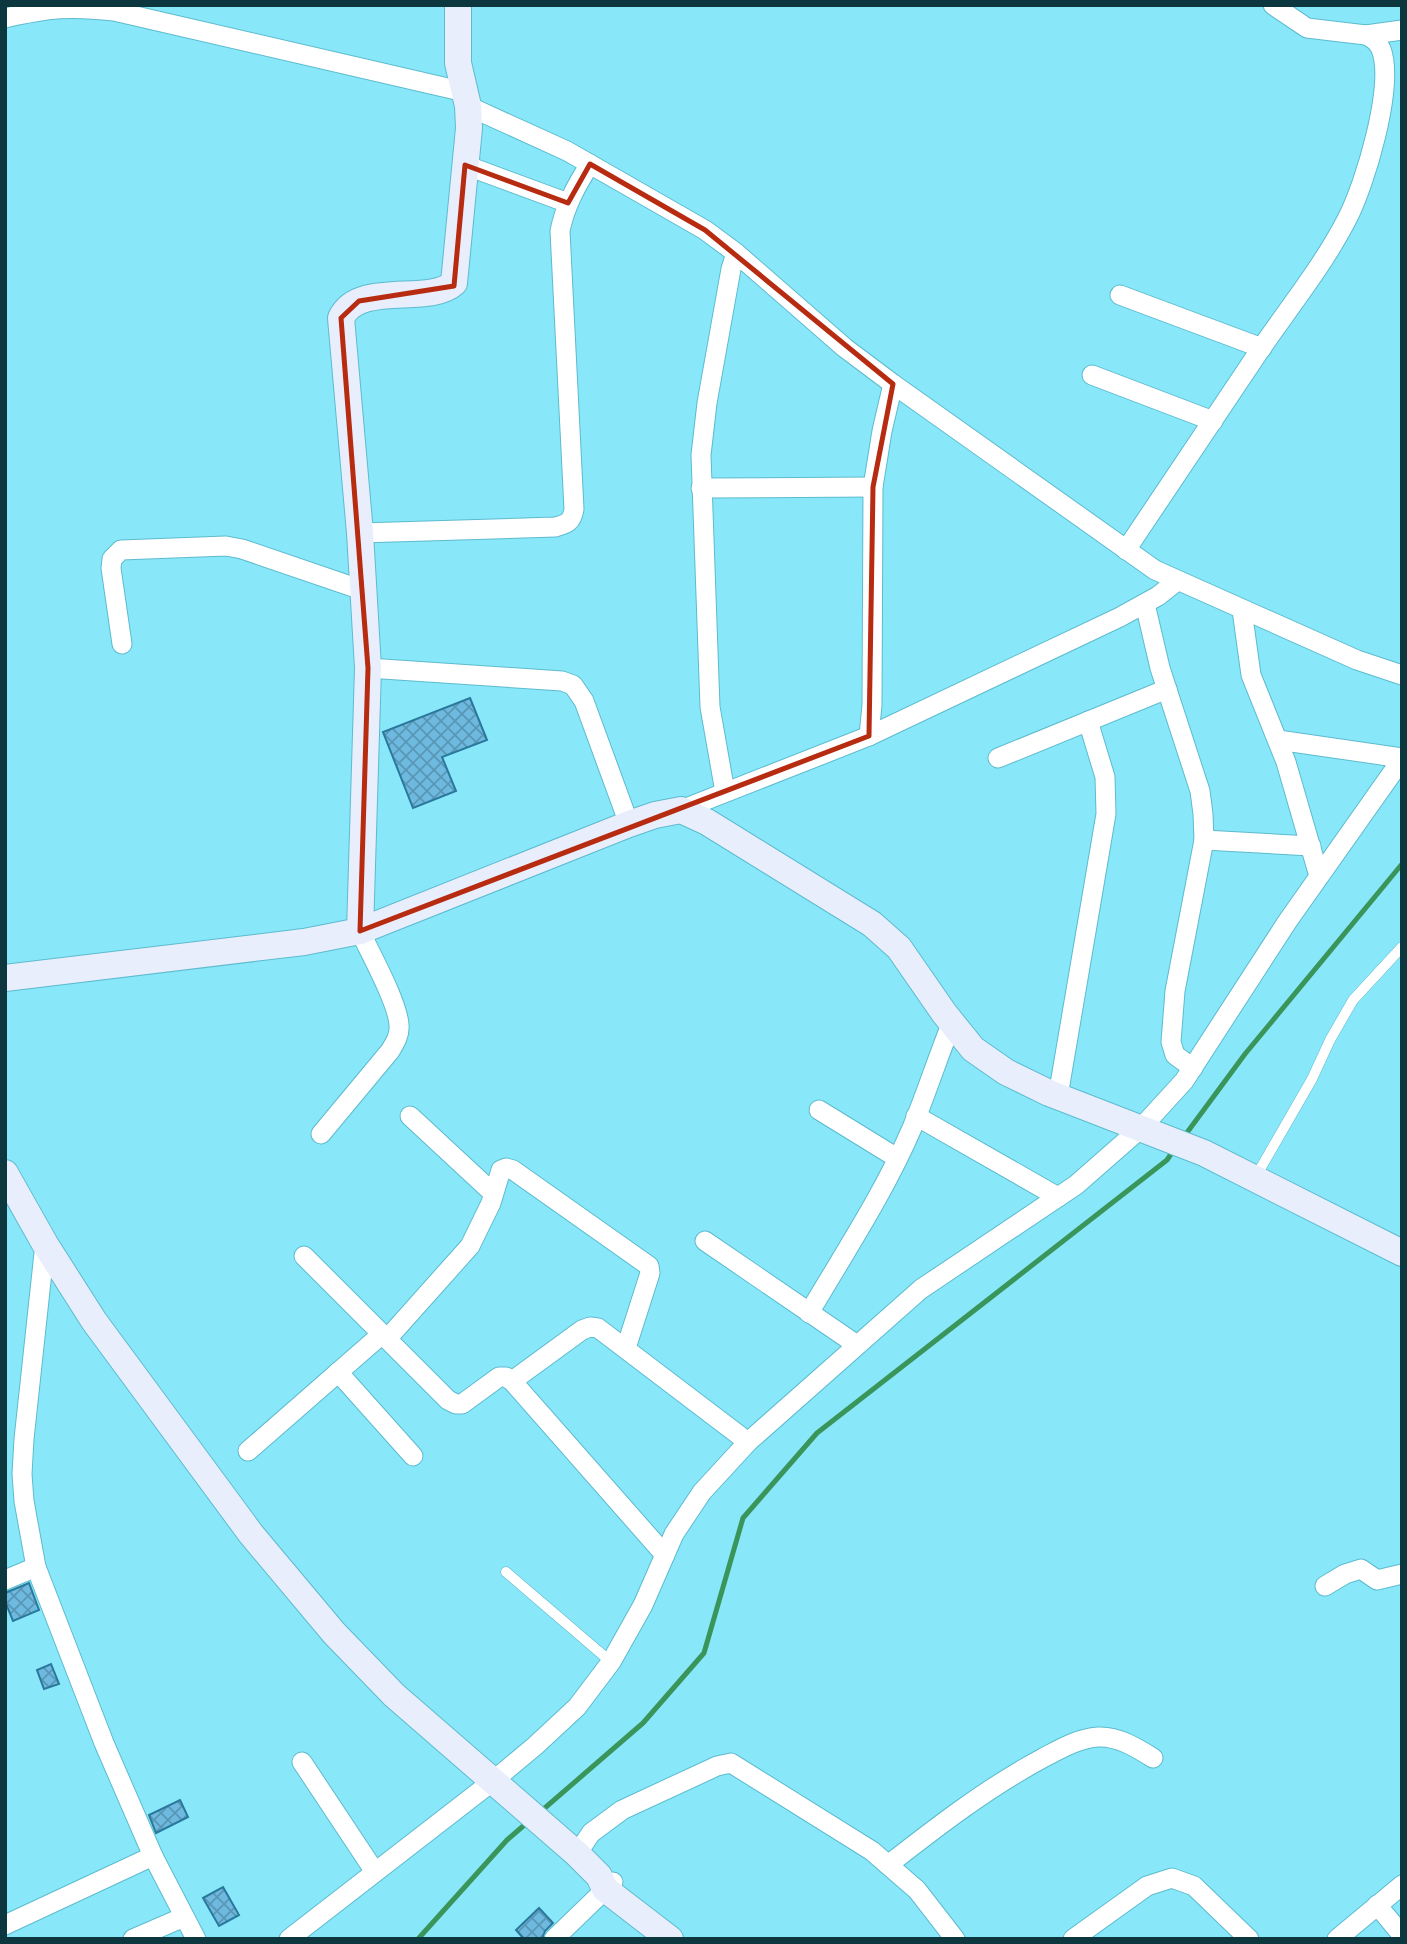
<svg xmlns="http://www.w3.org/2000/svg" width="1407" height="1944" viewBox="0 0 1407 1944" font-family="Literata,serif">
<style>
.lines{fill:none;stroke-linecap:round;stroke-linejoin:round}
.stream{stroke:#3a955a;stroke-width:5}
.building{fill:url(#building-cross-hatch);stroke:#2a789b;stroke-width:2}
.lane-casing{stroke:#5dbbce;stroke-width:11}
.street-casing{stroke:#5dbbce;stroke-width:21}
.secondary-casing{stroke:#5dbbce;stroke-width:28}
.lane{stroke:#fff;stroke-width:10}
.street{stroke:#fff;stroke-width:19}
.secondary{stroke:#e9eefc;stroke-width:26}
.marked{fill:none;stroke:#b72b11;stroke-width:5;stroke-linejoin:round}
</style>
<defs>
<pattern id="building-cross-hatch" width="8" height="8" patternUnits="userSpaceOnUse" patternTransform="scale(1.75)"><rect width="8" height="8" fill="#6eb9df"/><path d="M0 0l8 8M0 8l8-8" fill="none" stroke="#5997b6"/></pattern>
</defs>
<rect width="100%" height="100%" fill="#89e7fa"/>
<g class="lines">
<g class="stream">
<path d="M1183 1138 1245 1054 1402 864"/>
<path d="M539 1813 643 1723 704 1653 743 1518 817 1433 1167 1160 1173 1151"/>
<path d="M418 1939 507 1840 529 1821"/>
</g>
</g>
<g class="building">
<path d="M470 698 487 740 442 757 456 791 413 808 383 732Z"/>
<path d="M29 1583 39 1610 13 1621 5 1601V1593Z"/>
<path d="M51 1664 59 1684 44 1689 37 1670Z"/>
<path d="M180 1800 188 1817 156 1833 149 1815Z"/>
<path d="M223 1887 239 1915 219 1926 203 1898Z"/>
<path d="M539 1908 553 1923 545 1931 542 1939H524L516 1930Z"/>
</g>
<g class="lines">
<defs>
<g id="lane">
<path d="M1255 1178 1312 1079 1330 1040 1353 1000 1402 947"/>
<path d="M506 1572 611 1662"/>
</g>
<g id="street">
<path d="M5 18C49 8 70 6 114 11L465 92"/>
<path d="M1366 35 1402 30"/>
<path d="M468 106 567 151 705 230 736 253 845 348 893 384 1155 570 1357 660 1402 675"/>
<path d="M465 165 568 203"/>
<path d="M1120 295 1262 348"/>
<path d="M1092 375 1213 421"/>
<path d="M701 488 873 487"/>
<path d="M360 533 555 527C567 524 572 522 574 509L560 231C565 206 576 186 590 164"/>
<path d="M1126 550C1171 483 1216 415 1262 347 1291 305 1324 264 1347 219 1365 185 1395 85 1381 49 1378 42 1373 38 1366 35L1307 28 1273 5"/>
<path d="M1145 604 1160 668 1200 791 1203 814 1204 840 1175 991 1171 1042 1175 1055 1193 1068"/>
<path d="M1242 610 1251 675 1286 762 1319 876"/>
<path d="M122 644 111 568 112 559 121 550 226 546 242 549 362 590"/>
<path d="M368 668 562 681 573 685 584 701 629 824"/>
<path d="M869 736 872 705 873 487 882 431 893 384"/>
<path d="M1278 740 1402 758"/>
<path d="M998 758 1167 689"/>
<path d="M725 792 710 707 701 455 707 403 731 269 736 253"/>
<path d="M681 810 869 736 1120 617 1158 596 1177 581"/>
<path d="M1204 840 1311 846"/>
<path d="M1058 1096 1106 814 1105 777 1088 721"/>
<path d="M819 1110 897 1158"/>
<path d="M410 1116 493 1193"/>
<path d="M916 1116 1058 1197"/>
<path d="M321 1134 390 1051C395 1043 400 1035 399 1025 398 1003 370 953 360 931"/>
<path d="M705 1241 857 1345"/>
<path d="M45 1244 24 1439 22 1474 24 1501 36 1567 104 1743 153 1856 196 1939"/>
<path d="M304 1256 448 1400 456 1404H462L499 1377H506L512 1381 665 1555"/>
<path d="M809 1313C845 1252 884 1193 912 1128 926 1094 938 1057 952 1022"/>
<path d="M387 1339 470 1246 491 1203 501 1170 506 1168 513 1170 649 1266 650 1273 626 1348"/>
<path d="M338 1372 413 1456"/>
<path d="M512 1381 582 1330 590 1327 598 1328 748 1442"/>
<path d="M248 1451 382 1334"/>
<path d="M5 1580 36 1567"/>
<path d="M1325 1586 1345 1574 1361 1569 1377 1580 1402 1574"/>
<path d="M302 1762 375 1872"/>
<path d="M577 1854 591 1833 622 1810 717 1766 731 1763 872 1851 917 1890 955 1939"/>
<path d="M888 1865C938 1826 987 1788 1043 1758 1060 1749 1079 1738 1098 1737 1118 1736 1137 1748 1153 1758"/>
<path d="M1377 1905 1402 1935"/>
<path d="M5 1925 153 1856"/>
<path d="M133 1939 184 1917"/>
<path d="M289 1939 493 1781 535 1746 577 1707 611 1662 643 1605 674 1534 702 1492 748 1442 921 1289 1076 1185 1141 1128 1184 1081 1287 922 1402 759"/>
<path d="M554 1939 613 1882"/>
<path d="M1073 1939 1147 1886 1172 1878 1194 1886 1249 1939"/>
<path d="M1337 1939 1402 1885"/>
</g>
<g id="secondary">
<path d="M360 931 368 668 360 533 341 318C359 280 429 306 454 283L469 128 468 106 458 63V5"/>
<path d="M5 978 304 942 360 931 629 824 655 815 681 810 707 822 872 924 899 948 944 1013 973 1049 1006 1072 1049 1093 1204 1153 1402 1253"/>
<path d="M5 1173 45 1244 94 1321 251 1534 334 1633 394 1695 577 1854 599 1876 605 1889 670 1939"/>
</g>
</defs>
<use href="#lane" class="lane-casing"/>
<use href="#street" class="street-casing"/>
<use href="#secondary" class="secondary-casing"/>
<use href="#lane" class="lane"/>
<use href="#street" class="street"/>
<use href="#secondary" class="secondary"/>
</g>
<path class="marked" d="M590 164 705 230 893 384 873 487 869 736 360 931 368 668 341 318 359 301 454 286 465 165 568 203Z"/>
<rect width="1407" height="1944" fill="none" stroke="#0d373e" stroke-width="14"/>
</svg>
